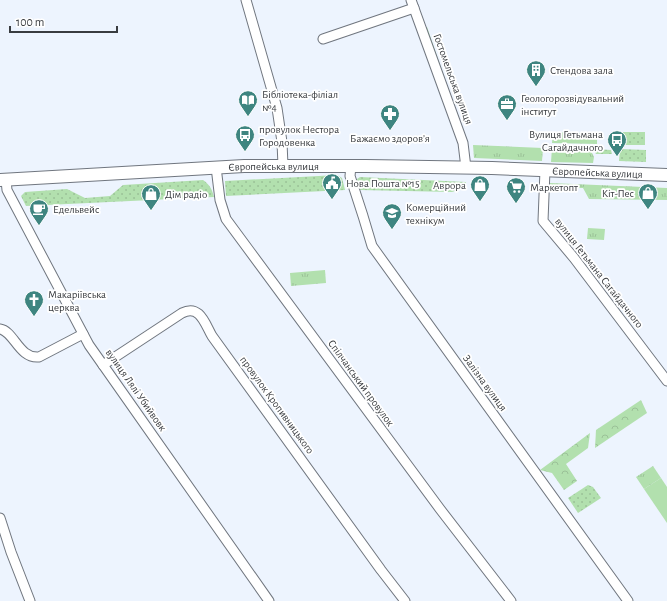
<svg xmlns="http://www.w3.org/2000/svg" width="667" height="601" viewBox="0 0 667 601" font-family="'Alegreya Sans',sans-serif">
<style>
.grass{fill:url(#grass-dots)}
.forest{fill:url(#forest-crowns)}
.park{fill:url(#park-tufts)}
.garden{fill:#b2e0ae}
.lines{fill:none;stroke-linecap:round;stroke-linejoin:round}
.minor-casing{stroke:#70767f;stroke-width:11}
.major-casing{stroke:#70767f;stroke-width:14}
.minor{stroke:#fff;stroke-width:9}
.major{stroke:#fff;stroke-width:12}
.labels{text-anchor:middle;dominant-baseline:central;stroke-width:3.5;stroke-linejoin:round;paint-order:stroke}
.poi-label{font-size:11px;fill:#393c40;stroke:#fff;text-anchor:start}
.street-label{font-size:11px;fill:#393c40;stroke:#fff}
</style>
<defs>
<pattern id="grass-dots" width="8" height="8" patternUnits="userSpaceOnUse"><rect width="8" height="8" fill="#b2e0ae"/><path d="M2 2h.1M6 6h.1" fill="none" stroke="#9ac197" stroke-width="1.8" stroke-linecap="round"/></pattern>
<pattern id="forest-crowns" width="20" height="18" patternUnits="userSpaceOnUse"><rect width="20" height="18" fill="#b2e0ae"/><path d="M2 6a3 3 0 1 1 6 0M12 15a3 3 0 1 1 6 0" fill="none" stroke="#9ac197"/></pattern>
<pattern id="park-tufts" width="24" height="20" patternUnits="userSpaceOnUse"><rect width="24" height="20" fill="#b2e0ae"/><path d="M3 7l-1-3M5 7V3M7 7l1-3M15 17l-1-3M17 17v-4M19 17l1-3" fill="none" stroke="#9ac197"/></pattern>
</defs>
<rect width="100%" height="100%" fill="#edf4fe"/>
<g class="grass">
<path d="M427 27 445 79 442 80 424 28Z"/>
<rect x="622" y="132" width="23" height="13"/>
<path d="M593 149 611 150 612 154H596Z"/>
<path d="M620 149 646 150V162L619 161Z"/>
<path d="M337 175 342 178 345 190 226 196 225 181Z"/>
<path d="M360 177 466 182 465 188 452 192 360 190 357 179Z"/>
<path d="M203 180C210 185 212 189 214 197L26 206 21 196 25 192 67 189 85 198 110 196 123 185Z"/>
<path d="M588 485 593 487 601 498 578 513 568 498Z"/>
</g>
<g class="forest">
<path d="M641 400 647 413 595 448 596 430Z"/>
<path d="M590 433 588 448 566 464 577 481 564 490 552 473 540 470Z"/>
</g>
<g class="park">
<path d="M553 132 597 134V144L552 143Z"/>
<path d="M473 145 543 148 542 161 474 158Z"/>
<path d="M552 148 590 149 594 157 593 163 551 162Z"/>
<path d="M550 183 667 188V200L589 199 583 188H548V184Z"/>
<path d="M588 228 605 229 604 240 587 239Z"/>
<path d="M325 270 326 283 291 286 290 273Z"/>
<path d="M653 466 661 478 644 489 636 477Z"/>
</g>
<path class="garden" d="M661 478 667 487V523L644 489Z"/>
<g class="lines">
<defs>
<g id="minor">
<path d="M246 0 277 108 282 142 283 166"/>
<path d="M411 0 463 143 466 168"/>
<path d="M323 39 414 8"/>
<path d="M351 166 350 176 363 216 372 246 628 601"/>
<path d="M216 167 220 200 226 219 440 509 511 601"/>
<path d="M545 170 543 221 574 258 667 381"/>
<path d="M6 180 7 190 89 345 269 601"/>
<path d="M0 329C14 331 19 359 39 357L83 334"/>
<path d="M103 365 182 313C200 304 205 324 212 336L381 570 405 601"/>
<path d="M0 518 11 552 30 601"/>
</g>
<g id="major">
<path id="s1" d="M0 180 244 166H366L492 168 667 175"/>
</g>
</defs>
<use href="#minor" class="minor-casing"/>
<use href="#major" class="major-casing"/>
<use href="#minor" class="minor"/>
<use href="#major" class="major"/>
</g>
<defs>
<symbol id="building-pin" viewBox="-11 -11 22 30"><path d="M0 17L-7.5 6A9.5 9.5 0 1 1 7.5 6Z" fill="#3e8580" stroke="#fff"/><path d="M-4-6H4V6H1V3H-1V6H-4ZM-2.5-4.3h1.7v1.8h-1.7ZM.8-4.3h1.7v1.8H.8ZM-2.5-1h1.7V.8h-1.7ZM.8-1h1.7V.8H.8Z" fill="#fff"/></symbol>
<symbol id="library-pin" viewBox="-11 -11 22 30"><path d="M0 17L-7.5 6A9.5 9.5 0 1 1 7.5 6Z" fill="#3e8580" stroke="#fff"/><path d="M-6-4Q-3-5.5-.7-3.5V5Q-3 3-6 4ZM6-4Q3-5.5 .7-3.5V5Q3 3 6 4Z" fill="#fff"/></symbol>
<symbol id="office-pin" viewBox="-11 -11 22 30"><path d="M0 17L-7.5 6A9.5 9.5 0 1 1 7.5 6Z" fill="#3e8580" stroke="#fff"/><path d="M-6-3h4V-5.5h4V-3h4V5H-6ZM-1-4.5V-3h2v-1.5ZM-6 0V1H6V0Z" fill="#fff"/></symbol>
<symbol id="pharmacy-pin" viewBox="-11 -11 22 30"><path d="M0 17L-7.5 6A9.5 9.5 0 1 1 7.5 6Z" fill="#3e8580" stroke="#fff"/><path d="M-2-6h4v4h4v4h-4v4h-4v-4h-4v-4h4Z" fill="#fff"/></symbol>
<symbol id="bus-pin" viewBox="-11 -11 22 30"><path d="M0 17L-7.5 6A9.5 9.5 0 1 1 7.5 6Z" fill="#3e8580" stroke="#fff"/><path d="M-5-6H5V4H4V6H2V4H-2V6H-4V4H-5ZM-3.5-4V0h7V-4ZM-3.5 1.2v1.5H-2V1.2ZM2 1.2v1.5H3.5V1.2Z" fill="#fff"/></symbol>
<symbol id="civic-pin" viewBox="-11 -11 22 30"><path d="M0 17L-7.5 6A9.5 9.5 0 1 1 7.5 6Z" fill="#3e8580" stroke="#fff"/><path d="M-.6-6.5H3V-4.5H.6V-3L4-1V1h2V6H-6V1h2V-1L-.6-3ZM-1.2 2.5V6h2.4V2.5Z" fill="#fff"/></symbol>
<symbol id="shop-pin" viewBox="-11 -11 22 30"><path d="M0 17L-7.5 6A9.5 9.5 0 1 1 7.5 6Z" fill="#3e8580" stroke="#fff"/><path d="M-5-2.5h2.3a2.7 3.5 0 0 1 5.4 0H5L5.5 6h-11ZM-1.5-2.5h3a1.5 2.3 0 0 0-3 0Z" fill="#fff"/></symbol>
<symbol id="supermarket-pin" viewBox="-11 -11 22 30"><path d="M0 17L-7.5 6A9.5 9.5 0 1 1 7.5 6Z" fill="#3e8580" stroke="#fff"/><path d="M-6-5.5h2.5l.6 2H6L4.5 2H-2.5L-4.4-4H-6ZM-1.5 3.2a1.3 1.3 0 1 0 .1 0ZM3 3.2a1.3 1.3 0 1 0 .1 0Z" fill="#fff"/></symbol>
<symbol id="cafe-pin" viewBox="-11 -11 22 30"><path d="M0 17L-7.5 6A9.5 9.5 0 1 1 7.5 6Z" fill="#3e8580" stroke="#fff"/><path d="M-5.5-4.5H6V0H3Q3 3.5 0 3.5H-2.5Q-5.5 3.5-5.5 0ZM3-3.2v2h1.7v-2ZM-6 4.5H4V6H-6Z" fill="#fff"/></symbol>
<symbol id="university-pin" viewBox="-11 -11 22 30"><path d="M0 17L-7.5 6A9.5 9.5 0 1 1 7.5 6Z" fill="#3e8580" stroke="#fff"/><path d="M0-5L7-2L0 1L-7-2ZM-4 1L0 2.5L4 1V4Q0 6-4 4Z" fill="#fff"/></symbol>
<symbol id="church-pin" viewBox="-11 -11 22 30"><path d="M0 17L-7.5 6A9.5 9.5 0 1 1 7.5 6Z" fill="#3e8580" stroke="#fff"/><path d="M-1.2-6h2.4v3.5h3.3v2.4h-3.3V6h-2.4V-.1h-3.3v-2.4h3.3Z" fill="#fff"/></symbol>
</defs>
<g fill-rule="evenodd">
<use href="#building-pin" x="525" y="59" width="22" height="30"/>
<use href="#library-pin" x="237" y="89" width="22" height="30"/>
<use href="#office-pin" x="496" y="93" width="22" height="30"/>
<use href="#pharmacy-pin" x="379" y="103" width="22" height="30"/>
<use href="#bus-pin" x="234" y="124" width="22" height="30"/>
<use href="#bus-pin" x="606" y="129" width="22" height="30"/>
<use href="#civic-pin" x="321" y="172" width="22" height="30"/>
<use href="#shop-pin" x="469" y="174" width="22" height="30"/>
<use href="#supermarket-pin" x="505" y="176" width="22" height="30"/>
<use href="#shop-pin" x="637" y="182" width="22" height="30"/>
<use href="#shop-pin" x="140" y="183" width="22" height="30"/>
<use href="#cafe-pin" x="28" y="198" width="22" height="30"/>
<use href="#university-pin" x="381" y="202" width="22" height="30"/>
<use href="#church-pin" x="23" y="289" width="22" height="30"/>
</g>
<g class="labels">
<g class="poi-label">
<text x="550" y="70">Стендова зала</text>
<text x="262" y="94">Бібліотека-філіал<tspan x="262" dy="13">№4</tspan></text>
<text x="521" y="98">Геологорозвідувальний<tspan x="521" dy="13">інститут</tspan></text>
<text x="259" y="129">провулок Нестора<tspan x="259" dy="13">Городовенка</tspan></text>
<text x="603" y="134" text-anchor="end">Вулиця Гетьмана<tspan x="603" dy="13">Сагайдачного</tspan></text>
<text x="390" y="138" text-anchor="middle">Бажаємо здоровʼя</text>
<text x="346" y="183">Нова Пошта №15</text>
<text x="466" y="185" text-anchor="end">Аврора</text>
<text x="530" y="187">Маркетопт</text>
<text x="634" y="193" text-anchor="end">Кіт-Пес</text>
<text x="165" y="194">Дім радіо</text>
<text x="406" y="207">Комерційний<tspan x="406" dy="13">технікум</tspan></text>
<text x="53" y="209">Едельвейс</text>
<text x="48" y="294">Макаріївська<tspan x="48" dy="13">церква</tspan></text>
</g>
<g class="street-label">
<text transform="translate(453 79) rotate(70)">Гостомельська вулиця</text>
<text stroke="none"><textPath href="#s1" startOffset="274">Європейська вулиця</textPath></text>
<text stroke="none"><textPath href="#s1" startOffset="598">Європейська вулиця</textPath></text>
<text transform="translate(599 273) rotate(52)">вулиця Гетьмана Сагайдачного</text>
<text transform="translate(361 383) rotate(54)">Спілчанський провулок</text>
<text transform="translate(485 383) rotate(54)">Залізна вулиця</text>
<text transform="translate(136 390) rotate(55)">вулиця Лялі Убийвовк</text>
<text transform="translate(277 405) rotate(54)">провулок Кропивницького</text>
</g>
</g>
<path d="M10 26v6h107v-6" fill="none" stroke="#393c40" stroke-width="2"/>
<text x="16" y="26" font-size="12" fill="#393c40" stroke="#ffffff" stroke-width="3" paint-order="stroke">100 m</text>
</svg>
